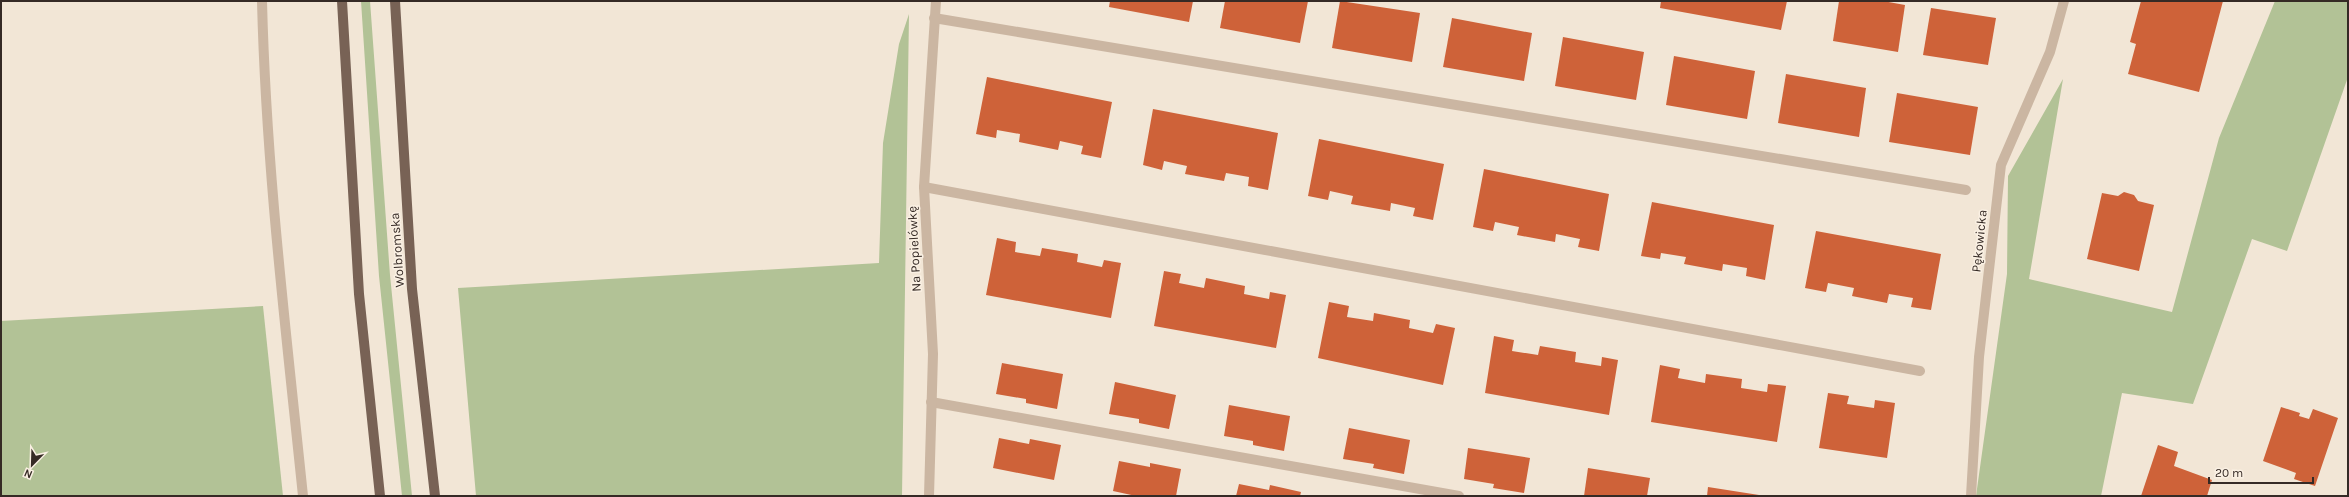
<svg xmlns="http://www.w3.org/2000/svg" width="2349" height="497" viewBox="0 0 2349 497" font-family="Karla,sans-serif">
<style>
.green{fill:#b2c296}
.building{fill:#ce6239}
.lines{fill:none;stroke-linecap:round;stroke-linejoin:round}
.minor{stroke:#cbb6a2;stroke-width:10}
.major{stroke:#786255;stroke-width:10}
.labels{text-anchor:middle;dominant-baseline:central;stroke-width:3;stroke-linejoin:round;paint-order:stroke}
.street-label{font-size:13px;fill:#352a25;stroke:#faf0e3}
</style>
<rect width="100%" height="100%" fill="#f2e6d6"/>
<g class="green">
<path d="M361 1H370L390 275 412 496H402L379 276Z"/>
<path d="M2275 1H2348V77L2287 251 2252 239 2193 404 2122 393 2101 496H1976L2007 274 2008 176 2063 79 2029 279 2172 312 2219 138Z"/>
<path d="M909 14 902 496H476L458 288 879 263 883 143 899 44Z"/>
<path d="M263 306 283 496H1V321Z"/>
</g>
<g class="building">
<path d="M1110 1H1193L1189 22 1109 7Z"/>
<path d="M1225 1H1308L1300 43 1220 28Z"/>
<path d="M1340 1 1420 13 1412 62 1332 48Z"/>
<path d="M1661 1H1787L1781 30 1660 8Z"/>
<path d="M1839 1H1883L1905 5 1898 52 1833 41Z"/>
<path d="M2141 1H2223L2199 92 2128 74 2136 44 2130 42Z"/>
<path d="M1931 8 1996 18 1988 65 1923 55Z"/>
<path d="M1452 18 1532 33 1524 81 1443 67Z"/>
<path d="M1563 37 1644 52 1636 100 1555 86Z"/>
<path d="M1674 56 1755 71 1747 119 1666 105Z"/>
<path d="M1786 74 1866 88 1859 137 1778 123Z"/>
<path d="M987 77 1112 102 1101 158 1081 154 1083 146 1060 141 1058 150 1019 142 1020 134 997 130 996 138 976 134Z"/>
<path d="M1897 93 1978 107 1970 155 1889 142Z"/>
<path d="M1153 109 1278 133 1268 190 1248 186 1249 177 1226 173 1224 181 1185 174 1187 166 1164 161 1162 170 1143 165Z"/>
<path d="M1319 139 1444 164 1433 220 1413 216 1415 208 1391 203 1390 211 1351 204 1353 196 1330 191 1328 200 1308 196Z"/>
<path d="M1484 169 1609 194 1599 251 1578 247 1580 239 1556 234 1555 242 1517 235 1519 227 1495 222 1493 231 1473 227Z"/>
<path d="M2124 192 2134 195 2138 201 2154 205 2139 271 2087 259 2102 193 2118 196Z"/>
<path d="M1652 202 1774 225 1765 280 1746 276 1747 268 1723 264 1722 271 1684 264 1686 257 1661 253 1660 259 1641 256Z"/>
<path d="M1816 231 1941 254 1931 310 1911 307 1913 298 1889 294 1887 303 1852 296 1854 288 1828 283 1826 292 1805 288Z"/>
<path d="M997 238 1016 242 1015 252 1040 256 1042 248 1078 254 1077 262 1102 267 1104 260 1121 263 1111 318 986 295Z"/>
<path d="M1164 271 1181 274 1179 283 1204 288 1206 278 1245 286 1244 294 1269 299 1270 292 1286 295 1276 348 1154 326Z"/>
<path d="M1329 302 1349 306 1347 317 1373 321 1374 313 1410 320 1409 328 1433 333 1436 324 1455 328 1443 385 1318 358Z"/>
<path d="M1494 336 1514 340 1512 351 1538 355 1540 346 1576 352 1575 362 1601 366 1602 357 1618 360 1609 415 1485 393Z"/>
<path d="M1002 363 1063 374 1057 409 1026 403V399L996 394Z"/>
<path d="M1660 365 1680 369 1678 378 1705 383 1706 374 1742 379 1741 388 1767 392 1768 384 1786 386 1777 442 1651 422Z"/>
<path d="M1115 382 1176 395 1169 429 1139 423V419L1109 414Z"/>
<path d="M1828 393 1849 396 1847 404 1874 408 1875 400 1895 403 1887 458 1819 448Z"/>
<path d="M1229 405 1290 416 1284 451 1253 445V441L1224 436Z"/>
<path d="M2281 407 2300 413 2299 416 2309 419 2313 409 2338 418 2315 486 2294 479 2296 473 2263 461Z"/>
<path d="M1349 428 1410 440 1404 474 1373 468 1374 464 1343 459Z"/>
<path d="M999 438 1029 444 1030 439 1061 445 1054 480 993 468Z"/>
<path d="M2158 445 2178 452 2174 466 2212 480 2207 496H2141Z"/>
<path d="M1468 448 1530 458 1524 493 1493 488 1494 484 1464 479Z"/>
<path d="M1119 461 1150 467V463L1181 469 1176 496H1136L1113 491Z"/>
<path d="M1588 468 1650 478 1647 496H1584Z"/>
<path d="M1239 484 1269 490 1270 485 1301 492 1300 496H1236Z"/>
<path d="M1708 487 1759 495V496H1707Z"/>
</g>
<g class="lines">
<g class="minor">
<path d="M262 1C266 167 286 331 303 496"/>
<path d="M934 18 1966 190"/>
<path d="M924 187 1920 371"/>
<path d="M931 402 1459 496"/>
<path d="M929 496 933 354 924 187 936 1"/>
<path d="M1971 496 1979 357 2001 165 2050 52 2064 1"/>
</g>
<g class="major">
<path d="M342 1 359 294 380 496"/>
<path d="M395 1 412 289 435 496"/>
</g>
</g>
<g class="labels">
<g class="street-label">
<text transform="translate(1979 241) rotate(-84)">Pękowicka</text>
<text transform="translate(914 249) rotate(-93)">Na Popielówkę</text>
<text transform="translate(397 250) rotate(-94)">Wolbromska</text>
</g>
</g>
<rect width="2349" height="497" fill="none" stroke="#352a25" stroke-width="4"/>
<g transform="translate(32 465) rotate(203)" stroke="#faf0e3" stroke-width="3" paint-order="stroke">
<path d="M0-3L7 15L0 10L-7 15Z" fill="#352a25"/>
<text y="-6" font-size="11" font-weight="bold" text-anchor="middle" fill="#352a25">N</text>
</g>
<path d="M2209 477v6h104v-6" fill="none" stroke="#352a25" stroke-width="2"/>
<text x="2215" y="477" font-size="12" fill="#352a25" stroke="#faf0e3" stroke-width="3" paint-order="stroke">20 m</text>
</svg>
